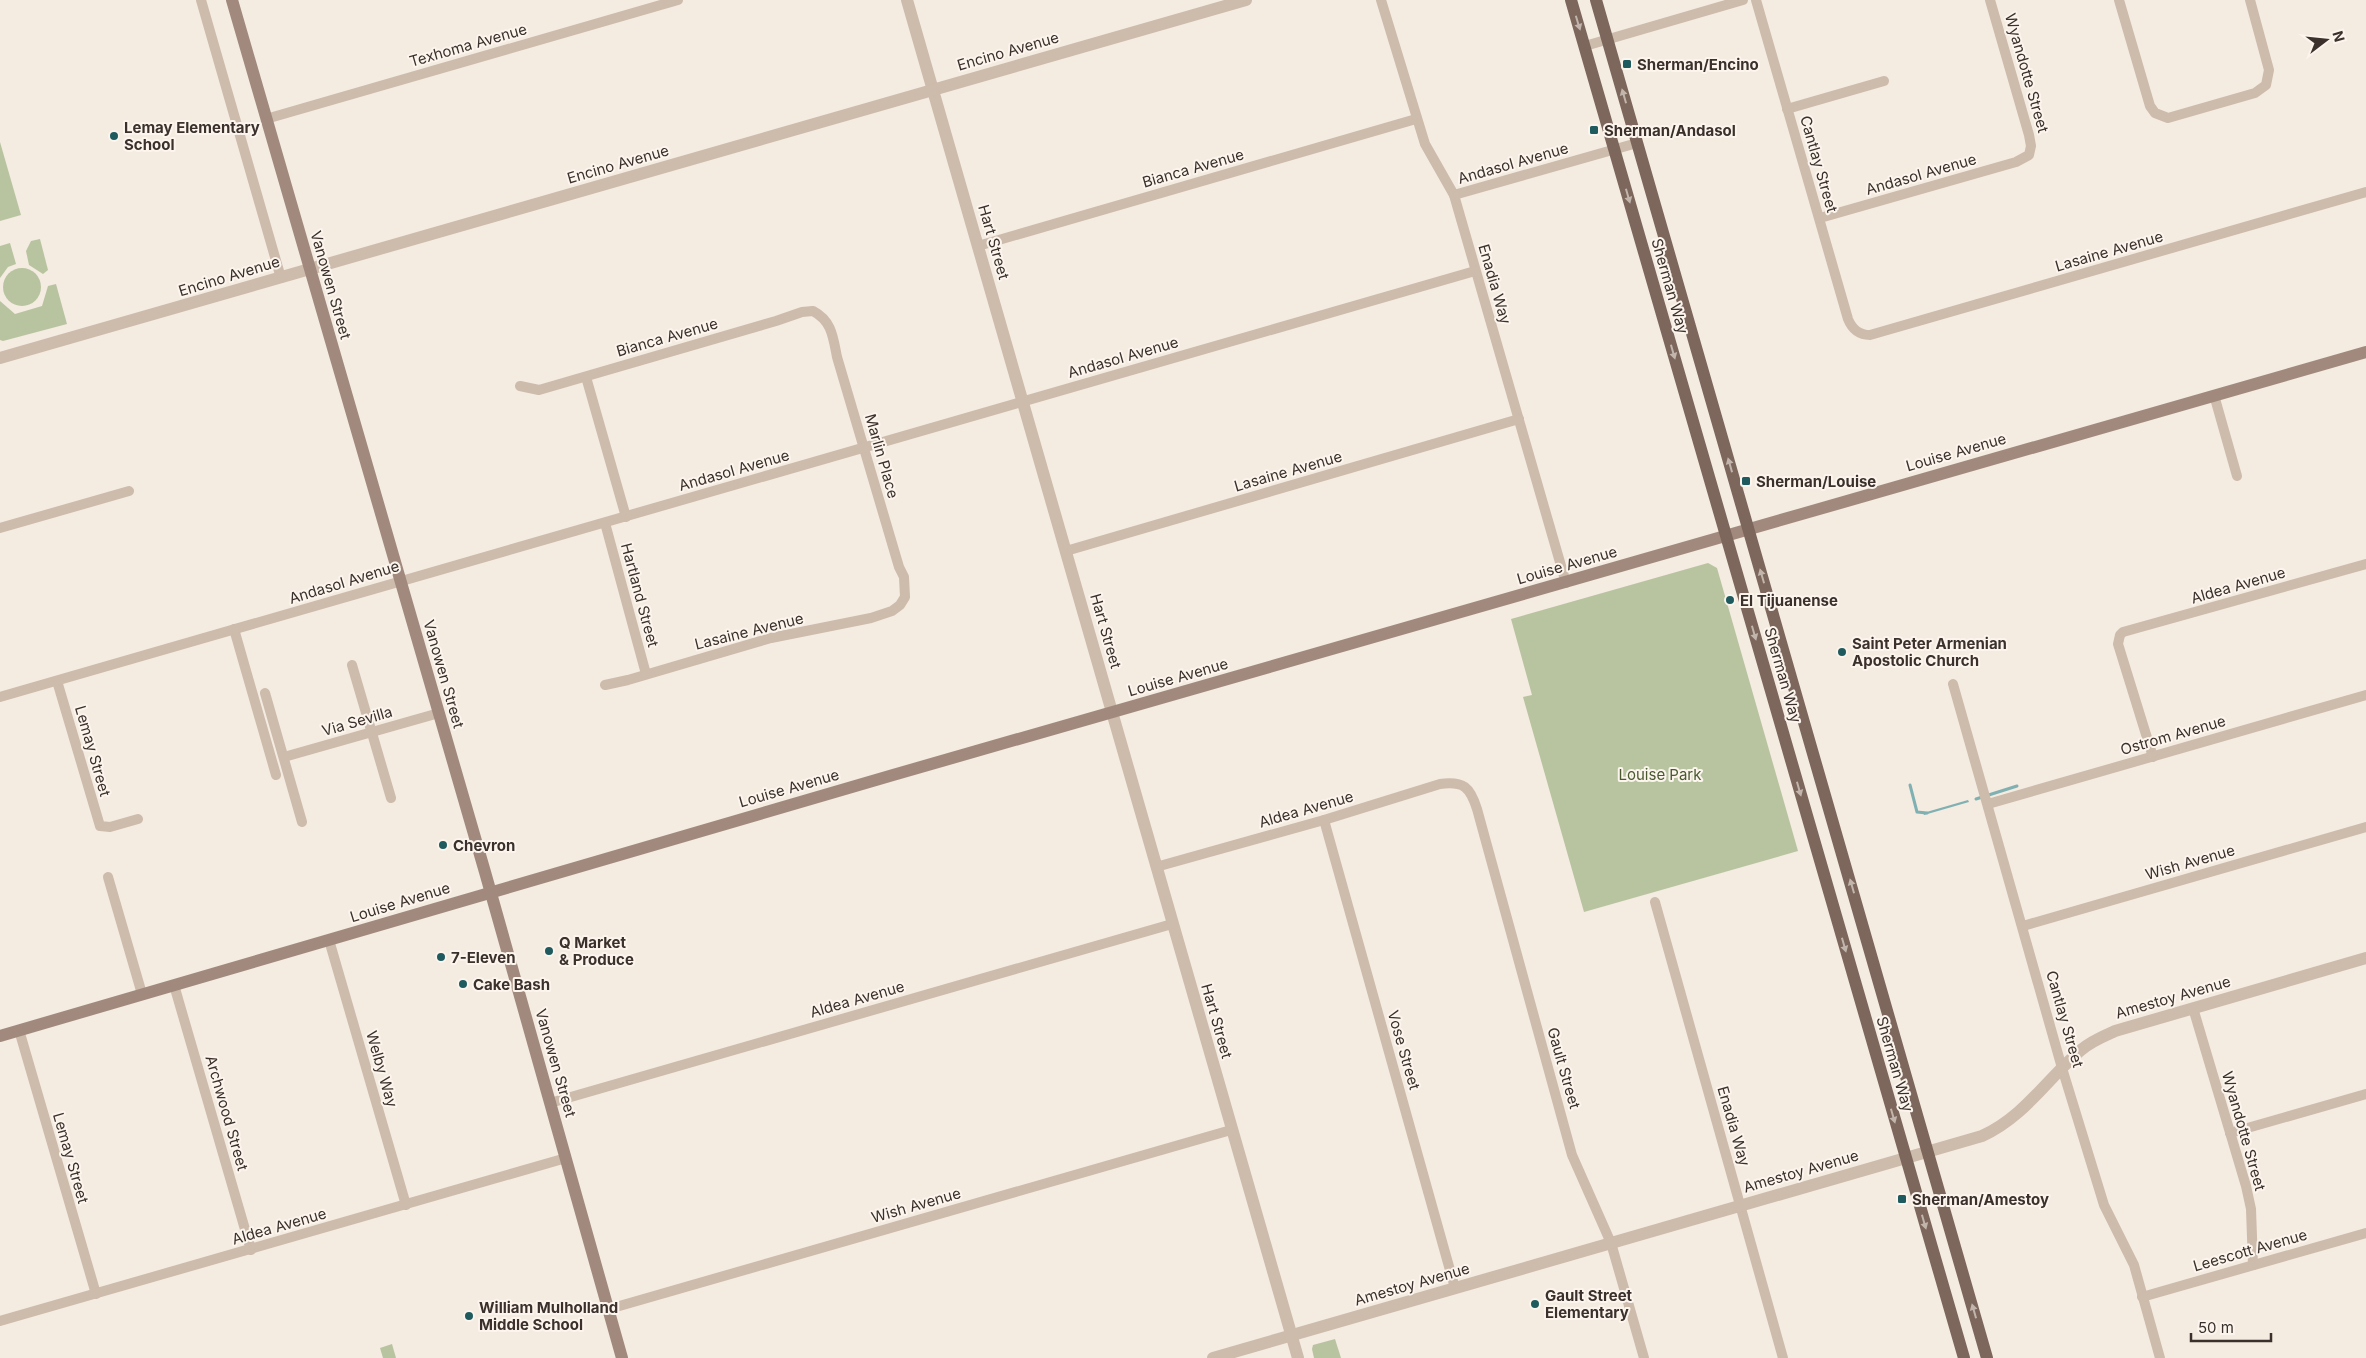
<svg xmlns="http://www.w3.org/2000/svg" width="2366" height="1358" viewBox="0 0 2366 1358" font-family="Inter,sans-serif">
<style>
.green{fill:#b8c4a0}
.water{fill:#7fb0b2}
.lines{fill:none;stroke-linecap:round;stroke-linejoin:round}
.stream{stroke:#7fb0b2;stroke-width:3}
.minor{stroke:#cdbbac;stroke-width:10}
.tertiary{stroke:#cdbbac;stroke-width:12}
.secondary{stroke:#a18a7d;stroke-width:12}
.primary{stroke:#7d675c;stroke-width:12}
.oneway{fill:#c2b5ac}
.poi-dot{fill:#1f5a5e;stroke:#fbf5ee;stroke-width:2}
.labels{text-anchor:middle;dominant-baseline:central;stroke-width:4;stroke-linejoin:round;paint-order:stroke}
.street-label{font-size:15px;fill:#3b302b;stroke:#fbf5ee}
.poi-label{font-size:15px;font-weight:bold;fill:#3b302b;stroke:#fbf5ee;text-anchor:start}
.park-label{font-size:15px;fill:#4a5a2e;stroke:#fbf5ee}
</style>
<rect width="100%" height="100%" fill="#f4ebe1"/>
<g class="green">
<path d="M0 142 21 215 0 221Z"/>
<path d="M40 239 48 270 43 274 29 265 26 251 31 241Z"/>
<path d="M10 243 16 264 8 267 0 278V246Z"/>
<circle cx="22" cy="287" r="19"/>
<path d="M56 284 67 324 3 341 0 340V301L15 314 42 306 48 286Z"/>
<path d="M1708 563 1717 568 1798 851 1584 912 1523 697 1532 695 1511 619Z"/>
<path d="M1335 1339 1341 1358H1314L1312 1349 1313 1345Z"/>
<path d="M392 1344 396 1358H383L380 1348Z"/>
</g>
<path class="water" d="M1968 800 1969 802 1924 815 1923 813Z"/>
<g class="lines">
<g class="stream">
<path d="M1910 785 1917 812 1927 813"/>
<path d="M1976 799 2017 786"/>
</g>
<g class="minor">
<path d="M201 0 281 278"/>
<path d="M1381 0 1425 144 1454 195 1566 583"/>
<path d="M1756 0 1848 319C1852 329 1859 335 1870 335L2366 192"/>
<path d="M2119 0 2150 106 2155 113 2168 118 2255 93 2266 85 2269 70 2250 0"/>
<path d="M1585 46 1743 0"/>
<path d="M1787 109 1884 81"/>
<path d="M266 119 678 0"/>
<path d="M1454 195 1637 143"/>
<path d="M1820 218 2016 162 2029 155 2031 146 2029 135 1990 0"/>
<path d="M978 246 1416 119"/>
<path d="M586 377 626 517"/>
<path d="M520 386 539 390 776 321 802 312 813 311C832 321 833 337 837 357L899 567 904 577 905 597 900 605 892 611 871 618 771 638 628 680 605 685"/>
<path d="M2214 395 2237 476"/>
<path d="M605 523 646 674"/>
<path d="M0 528 129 491"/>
<path d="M1066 551 1519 419"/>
<path d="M234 629 276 775"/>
<path d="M352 665 391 798"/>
<path d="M57 681 100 826 110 827 138 819"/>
<path d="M1953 684 2062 1068 2104 1205 2134 1265 2160 1358"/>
<path d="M265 693 302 822"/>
<path d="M0 697 1475 271"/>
<path d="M284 757 439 713"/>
<path d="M2153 757 2118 644 2120 635 2123 632 2366 564"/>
<path d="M1988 804 2366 695"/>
<path d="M1324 820 1455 1288"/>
<path d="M1156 867 1324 820 1440 784C1464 781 1470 787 1477 809L1572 1155 1611 1243 1644 1358"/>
<path d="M108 877 142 994"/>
<path d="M1655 902 1783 1358"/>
<path d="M2023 926 2366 827"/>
<path d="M329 940 406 1205"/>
<path d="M174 985 251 1250"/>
<path d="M2193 1008 2246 1186 2251 1209 2253 1265"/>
<path d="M19 1030 96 1294"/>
<path d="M550 1103 1172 924"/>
<path d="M2230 1133 2366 1094"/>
<path d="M2142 1297 2366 1233"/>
<path d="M609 1309 1231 1130"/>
<path d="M0 1321 566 1158"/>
</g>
<g class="tertiary">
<path d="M907 0 1298 1358"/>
<path d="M0 358 1246 0"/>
<path d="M1213 1358 1982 1136C2024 1117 2047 1079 2081 1050 2091 1041 2104 1036 2115 1031L2366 958"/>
</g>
<g class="secondary">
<path d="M232 0 485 872 622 1358"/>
<path d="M0 1036 893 775 2366 352"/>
</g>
<g class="primary">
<path d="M1571 0 1964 1358"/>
<path d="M1596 0 1987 1358"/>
</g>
</g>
<defs><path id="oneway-solid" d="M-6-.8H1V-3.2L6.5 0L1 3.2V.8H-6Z" transform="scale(1.25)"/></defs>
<g class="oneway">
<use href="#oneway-solid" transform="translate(1578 23) rotate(73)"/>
<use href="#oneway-solid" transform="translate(1624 96) rotate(-106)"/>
<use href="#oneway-solid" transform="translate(1628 196) rotate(74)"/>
<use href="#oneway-solid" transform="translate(1673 352) rotate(74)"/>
<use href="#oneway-solid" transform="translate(1730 465) rotate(-106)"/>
<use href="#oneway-solid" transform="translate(1762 576) rotate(-106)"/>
<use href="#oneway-solid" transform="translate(1754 633) rotate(74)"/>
<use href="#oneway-solid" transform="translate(1799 789) rotate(74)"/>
<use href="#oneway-solid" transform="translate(1852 886) rotate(-106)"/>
<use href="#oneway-solid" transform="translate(1844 945) rotate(74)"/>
<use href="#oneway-solid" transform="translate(1893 1116) rotate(74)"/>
<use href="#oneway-solid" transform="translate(1924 1222) rotate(74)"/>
<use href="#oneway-solid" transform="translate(1974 1311) rotate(-106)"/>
</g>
<g class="poi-dot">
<rect x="1622" y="59" width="10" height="10" rx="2.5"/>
<rect x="1589" y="125" width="10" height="10" rx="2.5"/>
<circle cx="114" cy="136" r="5"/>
<rect x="1741" y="476" width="10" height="10" rx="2.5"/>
<circle cx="1730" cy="600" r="5"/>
<circle cx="1842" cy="652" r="5"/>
<circle cx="443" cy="845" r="5"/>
<circle cx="549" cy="951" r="5"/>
<circle cx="441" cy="957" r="5"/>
<circle cx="463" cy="984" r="5"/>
<rect x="1897" y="1194" width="10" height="10" rx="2.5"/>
<circle cx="1535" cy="1304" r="5"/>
<circle cx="469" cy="1316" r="5"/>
</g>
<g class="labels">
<g class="street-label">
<text transform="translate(468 45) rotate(-16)">Texhoma Avenue</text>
<text transform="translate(1008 51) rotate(-16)">Encino Avenue</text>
<text transform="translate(2027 73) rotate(74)">Wyandotte Street</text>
<text transform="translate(1513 163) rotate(-16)">Andasol Avenue</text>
<text transform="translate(618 164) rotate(-16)">Encino Avenue</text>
<text transform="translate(1819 164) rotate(74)">Cantlay Street</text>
<text transform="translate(1193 168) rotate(-16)">Bianca Avenue</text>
<text transform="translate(1921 174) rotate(-16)">Andasol Avenue</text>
<text transform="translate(994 242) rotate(74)">Hart Street</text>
<text transform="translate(2109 251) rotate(-16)">Lasaine Avenue</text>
<text transform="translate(229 276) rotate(-17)">Encino Avenue</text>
<text transform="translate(1495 284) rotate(74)">Enadia Way</text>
<text transform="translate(331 285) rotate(74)">Vanowen Street</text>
<text transform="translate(1670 286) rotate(74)">Sherman Way</text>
<text transform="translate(667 337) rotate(-16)">Bianca Avenue</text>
<text transform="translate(1123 357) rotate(-16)">Andasol Avenue</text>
<text transform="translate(1956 452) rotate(-16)">Louise Avenue</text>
<text transform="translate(882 456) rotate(74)">Marlin Place</text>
<text transform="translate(734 470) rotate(-16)">Andasol Avenue</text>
<text transform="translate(1288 471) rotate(-16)">Lasaine Avenue</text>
<text transform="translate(1567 565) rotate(-16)">Louise Avenue</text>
<text transform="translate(344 582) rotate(-17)">Andasol Avenue</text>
<text transform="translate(2238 585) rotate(-16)">Aldea Avenue</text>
<text transform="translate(640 595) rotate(75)">Hartland Street</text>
<text transform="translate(749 631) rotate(-14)">Lasaine Avenue</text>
<text transform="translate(1106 631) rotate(74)">Hart Street</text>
<text transform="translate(444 674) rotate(74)">Vanowen Street</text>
<text transform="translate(1783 675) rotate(74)">Sherman Way</text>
<text transform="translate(1178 677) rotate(-16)">Louise Avenue</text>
<text transform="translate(357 721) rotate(-16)">Via Sevilla</text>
<text transform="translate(2173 735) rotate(-16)">Ostrom Avenue</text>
<text transform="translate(93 751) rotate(74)">Lemay Street</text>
<text transform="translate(789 788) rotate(-16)">Louise Avenue</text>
<text transform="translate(1306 809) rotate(-16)">Aldea Avenue</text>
<text transform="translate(2190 862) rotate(-16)">Wish Avenue</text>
<text transform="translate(400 902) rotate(-17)">Louise Avenue</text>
<text transform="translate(2173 997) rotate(-16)">Amestoy Avenue</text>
<text transform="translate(857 999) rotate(-16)">Aldea Avenue</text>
<text transform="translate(2065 1019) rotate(74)">Cantlay Street</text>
<text transform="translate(1217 1021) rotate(74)">Hart Street</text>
<text transform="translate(1404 1050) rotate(74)">Vose Street</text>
<text transform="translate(556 1063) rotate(74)">Vanowen Street</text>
<text transform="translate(1895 1064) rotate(74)">Sherman Way</text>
<text transform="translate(1564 1068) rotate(74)">Gault Street</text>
<text transform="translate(382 1069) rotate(74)">Welby Way</text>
<text transform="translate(227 1113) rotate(74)">Archwood Street</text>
<text transform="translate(1734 1126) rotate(74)">Enadia Way</text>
<text transform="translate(2244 1131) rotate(74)">Wyandotte Street</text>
<text transform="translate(71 1158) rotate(74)">Lemay Street</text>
<text transform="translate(1801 1171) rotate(-16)">Amestoy Avenue</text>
<text transform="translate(916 1205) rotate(-16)">Wish Avenue</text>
<text transform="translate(279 1226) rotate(-16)">Aldea Avenue</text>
<text transform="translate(2250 1250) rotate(-16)">Leescott Avenue</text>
<text transform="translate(1412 1284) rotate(-16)">Amestoy Avenue</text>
</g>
<g class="poi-label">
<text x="1637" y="64">Sherman/Encino</text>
<text x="124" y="127">Lemay Elementary<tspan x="124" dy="17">School</tspan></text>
<text x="1604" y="130">Sherman/Andasol</text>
<text x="1756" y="481">Sherman/Louise</text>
<text x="1740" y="600">El Tijuanense</text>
<text x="1852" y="643">Saint Peter Armenian<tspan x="1852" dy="17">Apostolic Church</tspan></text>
<text x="453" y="845">Chevron</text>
<text x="559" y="942">Q Market<tspan x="559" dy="17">&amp; Produce</tspan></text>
<text x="451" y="957">7-Eleven</text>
<text x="473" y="984">Cake Bash</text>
<text x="1912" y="1199">Sherman/Amestoy</text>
<text x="1545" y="1295">Gault Street<tspan x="1545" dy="17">Elementary</tspan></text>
<text x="479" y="1307">William Mulholland<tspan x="479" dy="17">Middle School</tspan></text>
</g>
<g class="park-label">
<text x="1660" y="774">Louise Park</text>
</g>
</g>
<g transform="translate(2326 40) rotate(74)" stroke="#fbf5ee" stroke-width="4" paint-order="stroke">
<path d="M0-4L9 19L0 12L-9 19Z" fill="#3b302b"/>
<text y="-8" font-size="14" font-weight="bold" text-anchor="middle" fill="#3b302b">N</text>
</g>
<path d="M2191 1333v8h80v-8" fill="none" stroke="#3b302b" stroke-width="2.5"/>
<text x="2198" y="1333" font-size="15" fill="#3b302b" stroke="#fbf5ee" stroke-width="4" paint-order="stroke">50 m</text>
</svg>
